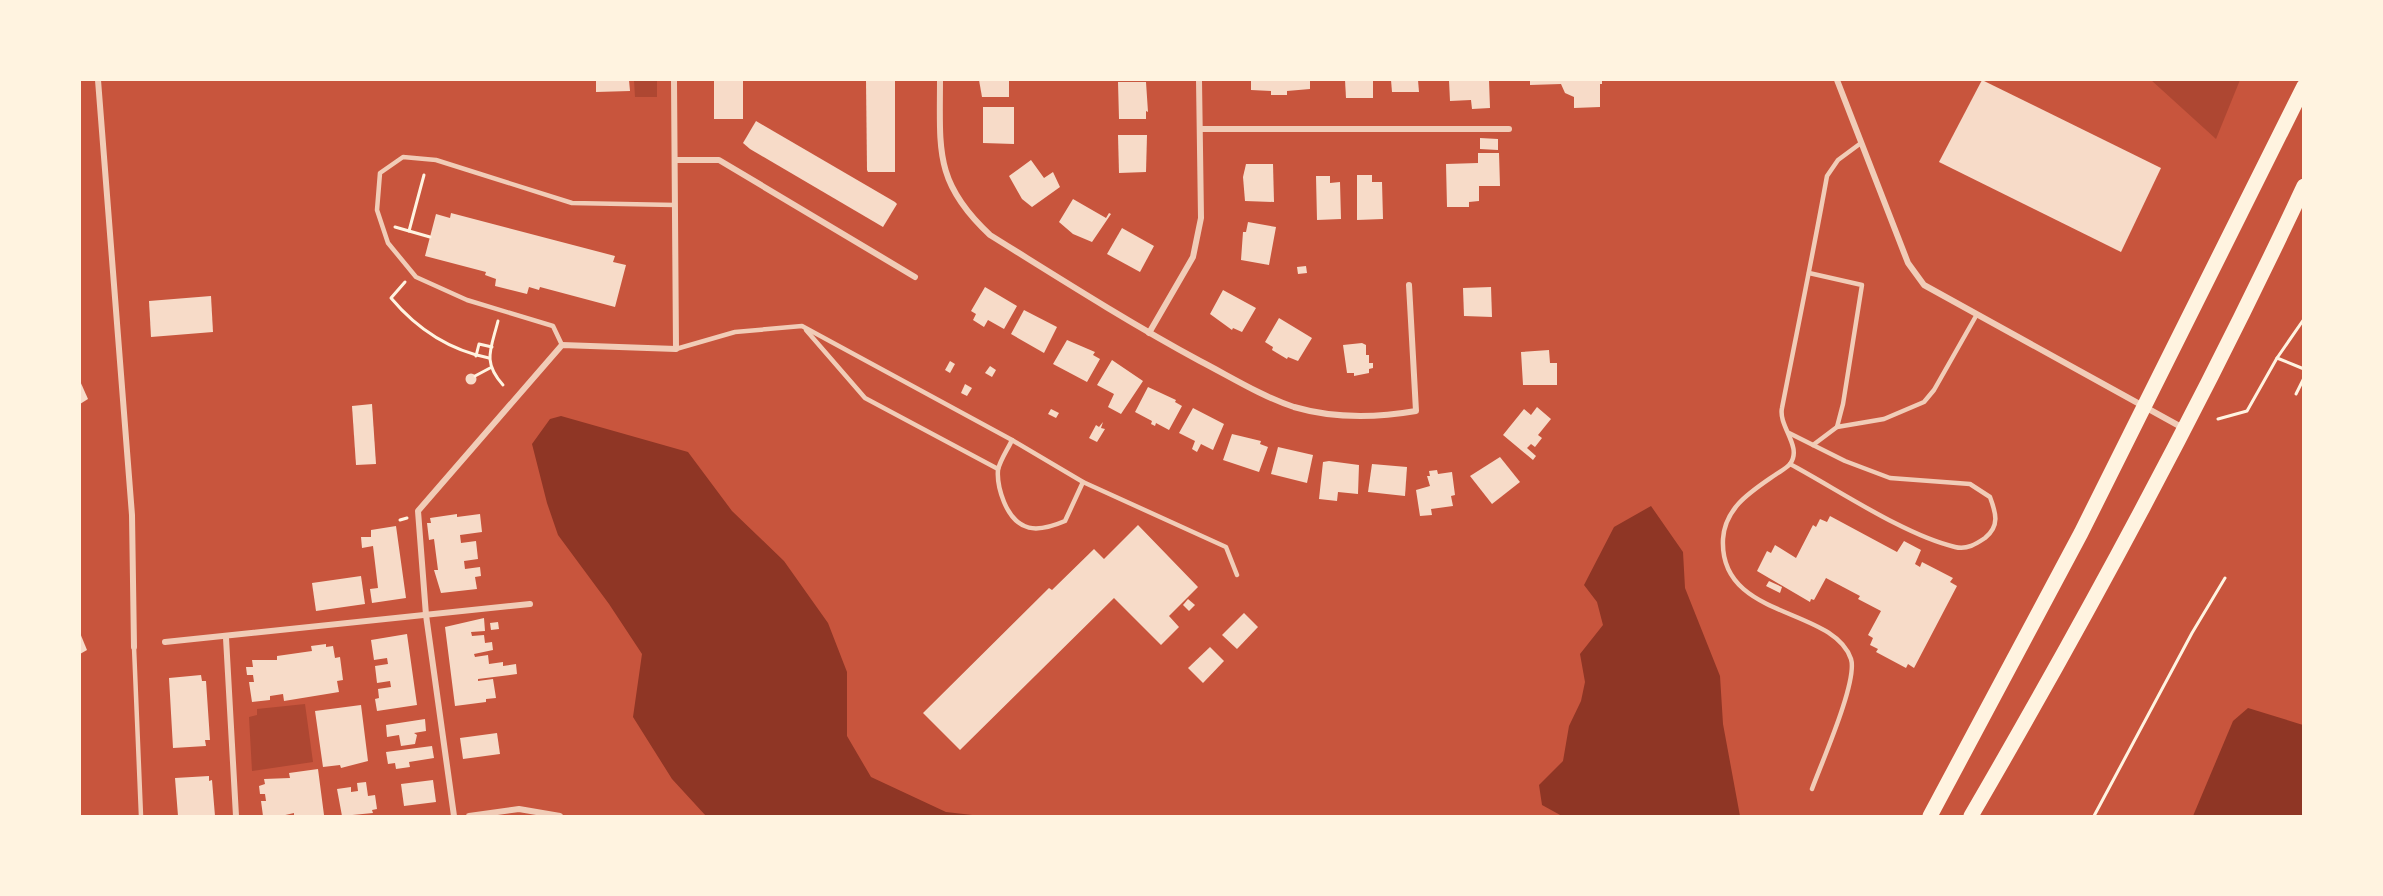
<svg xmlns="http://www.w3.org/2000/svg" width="2383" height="896" viewBox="0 0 2383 896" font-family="Lato,sans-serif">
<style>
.green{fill:#ae4732}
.water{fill:#8f3625}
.building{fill:#f7dbc8}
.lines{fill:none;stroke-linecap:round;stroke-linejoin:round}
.path{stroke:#fff3e0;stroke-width:3}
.service{stroke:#f1ccb7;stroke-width:4.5}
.minor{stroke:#f1ccb7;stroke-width:6}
.primary{stroke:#fff3e0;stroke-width:15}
</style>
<rect width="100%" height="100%" fill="#c8553d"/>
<g class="green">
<path d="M634 80H657V97H635Z"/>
<path d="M2151 80H2240L2216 139Z"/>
<path d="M305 704 313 762 252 771 249 717 257 715V709Z"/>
</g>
<g class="water">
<path d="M561 416 688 452 732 511 784 561 828 623 847 672V736L871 777 946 812 981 816H706L672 779 633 717 642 654 609 604 558 535 547 503 532 444 550 419Z"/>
<path d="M1651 506 1683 552 1685 588 1720 676 1723 724 1740 816H1562L1542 805 1539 785 1563 761 1569 726 1581 701 1585 682 1580 654 1603 625 1597 602 1584 585 1614 527Z"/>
<path d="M2248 708 2303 725V816H2193L2233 721Z"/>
</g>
<g class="building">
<path d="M596 80H629L630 91 596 92Z"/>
<rect x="714" y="80" width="29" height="39"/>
<path d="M866 80H895V172H868L867 170Z"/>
<path d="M979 80H1009V97H982Z"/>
<path d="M1251 80H1310V89L1287 91V95H1271V91L1251 90Z"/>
<path d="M1345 80H1373V98H1346Z"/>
<path d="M1391 80H1418L1419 92H1392Z"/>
<path d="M1449 80H1489L1490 108 1472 109 1471 100 1450 101Z"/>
<path d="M1530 80H1602V84H1600V107L1574 108V97L1565 93 1561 84 1530 85Z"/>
<path d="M1982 80 2161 168 2121 252 1939 162Z"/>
<path d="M1118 82H1146L1148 112 1146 111V119H1119Z"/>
<path d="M983 107H1014V144L983 143Z"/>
<path d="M756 121 895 202 897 204 883 227 750 149 743 143Z"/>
<path d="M1118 135H1147L1146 172 1119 173Z"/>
<path d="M1480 138 1498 139V150L1480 149Z"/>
<path d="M1478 153H1499L1500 186H1479V201L1469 202V207H1447L1446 164 1478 163Z"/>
<path d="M1031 160 1044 178 1053 172 1060 187 1032 207 1022 199 1009 176Z"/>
<path d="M1246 164H1273L1274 202 1245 201 1243 177Z"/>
<path d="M1357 175H1372V182H1382L1383 219 1357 220Z"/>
<path d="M1316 176H1330V183L1340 182 1341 219 1317 220Z"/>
<path d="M1073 199 1106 218 1109 213 1111 214 1092 242 1073 234 1059 222Z"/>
<path d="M451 213 615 256 613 262 626 265 615 307 540 287 539 290 529 287 527 294 495 286 496 279 485 275 486 272 425 256 436 214 450 218Z"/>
<path d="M1248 222 1276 227 1269 265 1241 260 1243 232H1246Z"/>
<path d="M1122 228 1154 246 1140 272 1107 254Z"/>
<path d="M1306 266 1307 273 1298 274 1297 267Z"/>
<path d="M985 287 1017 306 1004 329 988 320 984 327 973 320 976 314 971 311Z"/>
<path d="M1491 287 1492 317 1464 316 1463 288Z"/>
<path d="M1223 290 1256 308 1242 332 1233 328 1232 330 1210 314Z"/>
<path d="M211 296 213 332 151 337 149 301Z"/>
<path d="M1024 310 1057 327 1044 353 1011 334Z"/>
<path d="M1279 318 1312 338 1298 361 1288 357 1287 359 1272 350 1273 347 1265 342Z"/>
<path d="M1067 340 1095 352 1093 355 1100 359 1087 382 1053 364Z"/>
<path d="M1362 343 1366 345V355H1369V363H1373V368L1369 369V373L1354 376V373H1347L1343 345Z"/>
<path d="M1549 350 1550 363H1557V385H1523L1521 352Z"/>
<path d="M1112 360 1143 381 1121 414 1108 407 1114 394 1097 385Z"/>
<path d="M950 361 955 364 950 373 945 370Z"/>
<path d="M990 366 996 370 992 377 985 373Z"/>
<circle cx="471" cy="379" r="5.5"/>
<path d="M80 381 88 399 80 404Z"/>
<path d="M965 384 972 388 967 396 961 393Z"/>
<path d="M1148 387 1176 400 1175 402 1182 406 1169 430 1156 423 1155 426 1151 424 1152 421 1135 412Z"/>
<path d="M372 404 376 464 356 465 352 406Z"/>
<path d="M1537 407 1551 419 1538 435 1542 438 1535 447 1531 444 1527 448 1536 456 1533 460 1503 435 1524 409 1531 415Z"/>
<path d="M1193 408 1224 424 1213 450 1201 444 1197 452 1192 449 1195 441 1179 433Z"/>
<path d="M1051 409 1059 413 1056 418 1048 414Z"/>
<path d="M1103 422 1101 428 1105 429 1097 442 1089 438 1096 425 1099 427Z"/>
<path d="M1232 434 1261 441 1260 444 1268 447 1259 472 1223 460Z"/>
<path d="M1278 447 1313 455 1307 483 1271 474Z"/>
<path d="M1500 457 1520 482 1492 504 1470 476Z"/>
<path d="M1329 461 1359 465 1358 494 1338 492 1337 501 1319 499 1323 462Z"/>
<path d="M1372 464 1407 467 1405 496 1368 492Z"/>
<path d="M1437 470 1438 474 1452 472 1455 495 1451 496 1453 506 1431 509 1432 515 1420 516 1416 490 1430 486 1427 476H1430L1429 471Z"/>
<path d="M457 514V517L480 514 482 532 460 535 461 543 476 541 478 559 464 561 465 569 480 567 481 576 475 577 477 589 441 593 434 570H438L434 539 429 540 427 523H431L430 518Z"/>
<path d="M1830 516 1897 552 1904 541 1921 550 1915 564 1920 567 1922 562 1953 578 1950 582 1957 586 1914 668 1908 664 1906 668 1876 652 1878 649 1870 645 1873 638 1868 635 1881 611 1858 599 1860 596 1826 578 1814 600 1811 599 1810 602 1757 571 1767 551 1771 553 1775 545 1796 558 1813 525 1816 527 1820 519 1827 522Z"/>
<path d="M1138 525 1198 587 1169 616 1179 627 1161 645 1114 598 960 750 923 713 1049 588 1052 590 1094 549 1104 559Z"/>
<path d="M396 526 406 598 372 603 370 589 378 588 373 546 362 548 361 537H371V530Z"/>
<path d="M361 576 365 604 316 611 312 583Z"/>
<path d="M1769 581 1782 587 1780 593 1766 586Z"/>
<path d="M1188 599 1195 605 1189 611 1183 605Z"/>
<path d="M1244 613 1258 627 1237 649 1222 635Z"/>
<path d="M484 618 485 631 471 632 472 636 484 635 485 643 492 642 493 650 474 654 475 657 488 655 489 664 503 662V666L516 664 517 674 478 679V681L493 679 496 698 486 699V702L455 706 445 627Z"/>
<path d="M498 622 499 629 491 630 490 623Z"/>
<path d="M80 633 87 650 80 654Z"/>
<path d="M407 634 417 705 377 711 375 699 379 698 378 689 391 687 390 681 377 683 375 666 388 664 387 658 374 660 371 640Z"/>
<path d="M326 644V647L333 646 335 658 340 657 343 680 337 681 339 692 284 701 283 694 270 696V700L252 702 249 682H254L253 675H247L246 667H253L252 660H277V656L312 651 311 646Z"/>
<path d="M1210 647 1224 661 1203 683 1188 668Z"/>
<path d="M201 675 202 681H206L210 740H205L206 746 173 748 169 678Z"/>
<path d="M361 705 368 761 341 768 340 765 323 767 315 711Z"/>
<path d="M425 719 426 731 414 733 417 735 415 744 401 746 399 735 387 737 386 725Z"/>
<path d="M497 733 500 754 463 759 460 738Z"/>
<path d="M432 746 434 758 409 762 410 767 396 769 395 763 388 764 386 752Z"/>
<path d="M318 769 324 815 294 816V813L281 816H263L261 801H266L265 794H260L259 786 265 784 264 779 290 778 289 773Z"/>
<path d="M209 776V781L212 780 215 816H178L175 778Z"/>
<path d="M433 780 436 802 404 806 401 784Z"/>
<path d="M366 782 368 796 375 795 377 809 372 810 373 813 342 816 337 789 351 787V792L358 791 357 783Z"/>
</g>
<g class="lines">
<g class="path">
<path d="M395 227 430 237"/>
<path d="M409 231 424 175"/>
<path d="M405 282 391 298C417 329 449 350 489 358"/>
<path d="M498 321C491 349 482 362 503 385"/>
<path d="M476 356 479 344 492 347"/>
<path d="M2277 358 2304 369"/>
<path d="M475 376 490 368"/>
<path d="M2296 394 2304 378"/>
<path d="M2218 419 2247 411 2277 358 2304 319"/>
<path d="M400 520 407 518"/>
<path d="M2094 816 2192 633 2225 578"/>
</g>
<g class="service">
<path d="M1809 273 1862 285 1843 404 1837 427"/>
<path d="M806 330 865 398 998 469"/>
<path d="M562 345 553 326 467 300 416 277 388 243 377 210 380 173 403 157 436 160 572 203 675 205"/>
<path d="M676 349 735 332 802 326 1012 440 1083 482 1226 547 1237 575"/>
<path d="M1789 433 1845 461 1890 478 1970 484 1990 497C1996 513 2000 526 1985 538 1976 544 1967 550 1955 547 1904 535 1837 489 1790 464"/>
<path d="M1012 440C1008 449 1000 460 998 470 997 481 1000 492 1004 502 1017 533 1037 533 1065 521L1083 482"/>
<path d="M1813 445 1837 427 1884 419 1924 402 1934 390 1976 316"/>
<path d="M134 647 141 816"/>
<path d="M1812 789C1821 764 1858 681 1851 659 1833 606 1719 620 1723 539 1725 507 1752 491 1775 475 1779 472 1787 468 1790 464 1803 447 1778 426 1782 408 1797 331 1813 254 1827 176L1838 160 1861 143"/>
</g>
<g class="minor">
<path d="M98 80 132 515 134 647"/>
<path d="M940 80C940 150 934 183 990 235 1059 278 1128 322 1200 361 1231 377 1261 396 1294 407 1335 419 1375 418 1416 411L1409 285"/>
<path d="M1837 80 1908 263 1924 285 2183 428"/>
<path d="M1200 129H1509"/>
<path d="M675 160H719L915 277"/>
<path d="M1149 333 1193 257 1201 218 1199 80"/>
<path d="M226 638 236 816"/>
<path d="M165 642 530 604"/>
<path d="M454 816 426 615 418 511 562 345 676 349 674 80"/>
<path d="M469 816 519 809 560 816"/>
</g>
<g class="primary">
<path d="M1930 816 2081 533 2304 86"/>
<path d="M1971 816C2089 613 2204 400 2304 186"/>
</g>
</g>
<rect width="2383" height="896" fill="none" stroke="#fff3e0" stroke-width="162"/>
</svg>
